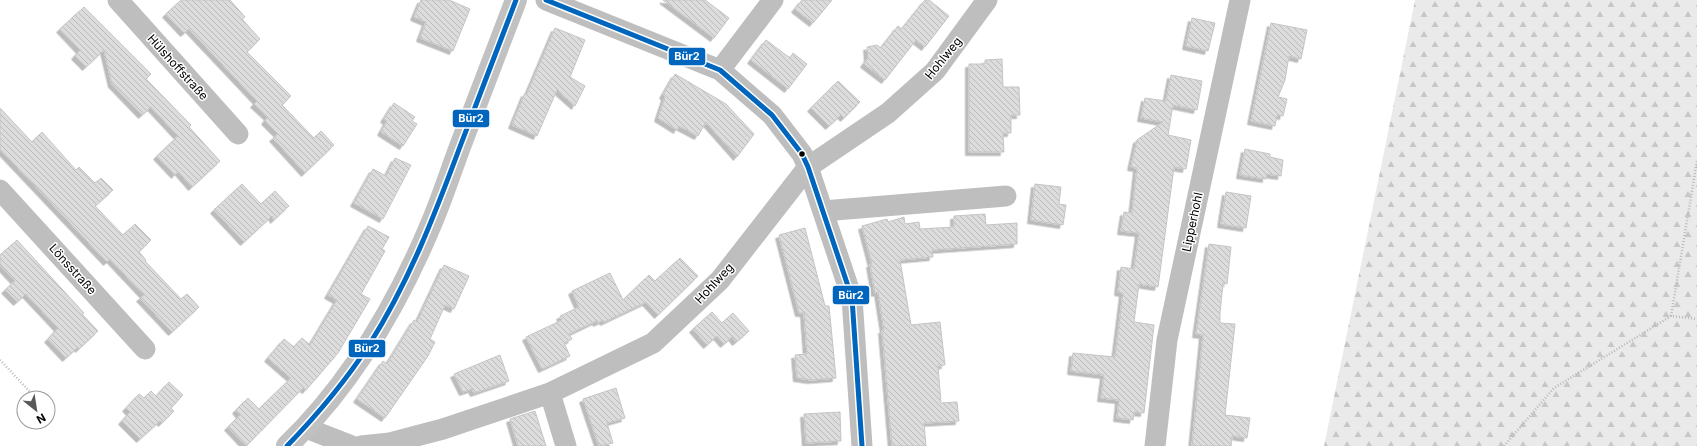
<svg xmlns="http://www.w3.org/2000/svg" width="1697" height="446" viewBox="0 0 1697 446" font-family="Inter,sans-serif">
<style>
.forest{fill:url(#forest-firs)}
.building{fill:url(#building-back-hatch);stroke:#c5c5c5;filter:url(#shadow)}
.lines{fill:none;stroke-linecap:round;stroke-linejoin:round}
.path{stroke:#b8b8b8;stroke-width:2.5;stroke-dasharray:1 2;stroke-linecap:butt}
.minor{stroke:#bebebe;stroke-width:21}
.secondary{stroke:#c1c1c1;stroke-width:22}
.bus-1-casing{stroke:#fff;stroke-width:8}
.bus-1{stroke:#0065bd;stroke-width:5}
.bus-dot{fill:#000;stroke:#fff;stroke-width:1.5}
.labels{text-anchor:middle;dominant-baseline:central;stroke-width:3;stroke-linejoin:round;paint-order:stroke}
.street-label{font-size:12px;fill:#000;stroke:#fff}
.line-badge{stroke:#fff;stroke-width:1.5}
.badge-label{font-size:11px;text-anchor:middle;font-weight:bold;fill:#fff}
</style>
<defs>
<pattern id="forest-firs" width="22" height="20" patternUnits="userSpaceOnUse"><rect width="22" height="20" fill="#eaeaea"/><path d="M5 1l3.5 6h-7zM16 11l3.5 6h-7z" fill="#c7c7c7"/></pattern>
<pattern id="building-back-hatch" width="6" height="6" patternUnits="userSpaceOnUse"><rect width="6" height="6" fill="#dcdcdc"/><path d="M-1 5l2 2M0 0l6 6M5-1l2 2" fill="none" stroke="#bbb"/></pattern>
<filter id="shadow"><feDropShadow dx="-3.5" dy="3.5" stdDeviation="0" flood-color="#0004"/></filter>
</defs>
<rect width="100%" height="100%" fill="#fff"/>
<path class="forest" d="M1415 0H1697V446H1324Z"/>
<g class="building">
<path d="M181 0H230L245 17 242 19 260 39 247 52 291 96 282 105 314 138 321 131 334 145 305 173 273 138 278 134 265 121 268 117 254 104 257 101 189 29 184 33 166 14Z"/>
<path d="M421 0H449L470 9 453 51 420 38 426 22 414 17Z"/>
<path d="M663 0H705L729 18 714 38Z"/>
<path d="M802 0H832L813 23 795 9Z"/>
<path d="M925 0H929L949 16 925 47 916 40 885 80 864 64 868 58 867 47 877 45 881 48 898 26 902 29Z"/>
<path d="M84 7 151 74 146 79 191 125 189 127 220 161 192 187 178 171 175 175 157 156 178 136 151 107 142 115 112 84 104 50 86 67 75 56 80 50 60 29Z"/>
<path d="M1192 18 1215 23 1208 51 1186 46Z"/>
<path d="M1271 23 1307 30 1301 59 1289 56 1285 80 1278 97 1287 99 1283 116 1277 115 1275 126 1251 121Z"/>
<path d="M555 28 585 40 570 77 585 86 575 106 557 90 537 136 512 125 525 93 527 94Z"/>
<path d="M766 40 790 58 793 53 807 64 788 89 751 60Z"/>
<path d="M1002 59 1003 87H1019L1020 115H1011V133H1003L1004 152H969V64H985V60Z"/>
<path d="M675 74 726 104 754 134 737 157 706 122 698 136 679 126 677 130 658 118 665 97 663 95Z"/>
<path d="M1171 75 1202 81 1197 110 1173 105 1168 135 1191 140 1186 169 1174 167 1158 287 1139 284 1134 322 1154 325 1144 413 1134 412 1133 420 1117 418 1119 400 1101 398 1104 375 1071 371 1073 353 1115 357 1123 293 1118 292 1121 267 1134 269 1139 233 1121 231 1124 212 1132 213 1137 168 1131 167 1137 140 1163 122 1141 118 1145 98 1166 101Z"/>
<path d="M838 81 860 102 844 118 841 115 829 126 811 108Z"/>
<path d="M394 103 415 117 412 121 417 124 403 146 381 132 387 121 384 119Z"/>
<path d="M0 108 32 142 42 132 76 170 79 167 95 183 101 178 113 190 95 206 123 235 135 224 151 240 139 252 146 260 145 261 181 299 187 294 199 307 172 332 140 298 144 295 110 259 107 262 0 149Z"/>
<path d="M1245 149 1270 154V157L1283 160 1281 176 1266 174V179L1240 175Z"/>
<path d="M395 158 411 165 383 219 354 203 373 169 386 176Z"/>
<path d="M242 184 261 204 275 191 289 206 274 220 272 216 244 242 214 210Z"/>
<path d="M1035 184 1061 187 1059 204 1066 205 1063 225 1031 220Z"/>
<path d="M1226 192 1251 196 1246 228 1221 224Z"/>
<path d="M985 214 986 225 1017 223V244L932 250 933 257 900 260 911 325 940 322 945 365 938 366 941 403 957 402 959 421 924 423 926 446H892L882 330H884L878 292 875 293 870 264H872L862 226 887 219 888 222 904 217 905 224 919 222 920 229 954 227V216Z"/>
<path d="M368 226 389 237 382 249 385 251 361 294 370 299 338 353 306 390 303 388 246 446 228 427 240 415 236 410 248 398 259 409 291 378 268 358 284 339 294 347 302 338 310 345 337 300 328 295Z"/>
<path d="M805 228 825 306H829L836 378 811 380 797 378 795 355 807 354 804 313H799L779 235Z"/>
<path d="M17 240 84 313 82 314 98 331 79 349 78 347 66 358 48 339 58 328 26 294 17 302 5 290 15 281 0 265V255Z"/>
<path d="M1209 244 1231 247 1227 284 1223 283 1220 313V323L1235 324 1225 415 1250 418 1247 438 1232 436 1231 446H1192L1203 335 1196 334Z"/>
<path d="M680 258 698 276 658 315 646 302 604 322 603 320 597 323 596 321 569 334 572 339 564 343 570 356 542 369 526 337 562 320 560 316 579 307 572 291 610 273 623 300 649 275 655 281Z"/>
<path d="M444 265 469 276 454 309 445 305 430 339 435 342 428 356 385 418 357 399 383 361 387 364 414 320 417 322Z"/>
<path d="M712 312 722 323 733 313 749 331 736 342 732 337 724 344 717 336 707 345 693 329Z"/>
<path d="M500 355 509 381 474 393 472 389 463 392 454 374Z"/>
<path d="M169 382 183 395 171 408 174 411 162 423 160 421 140 439 122 421 130 412 126 408 139 394 144 398 151 391 156 396Z"/>
<path d="M616 388 625 418 607 423 613 443 599 446 583 399Z"/>
<path d="M535 411 546 446H518L510 419Z"/>
<path d="M840 412 841 441 806 443 804 414Z"/>
</g>
<g class="lines">
<g class="path">
<path d="M1671 316 1697 161"/>
<path d="M0 360 31 393"/>
<path d="M1504 446 1554 388 1671 316 1697 319"/>
</g>
<g class="minor">
<path d="M118 0 238 134"/>
<path d="M546 0 720 70 772 115 802 154 808 167 852 298 862 446"/>
<path d="M720 70 773 0"/>
<path d="M0 190 145 349"/>
<path d="M823 211 1006 196"/>
<path d="M550 393 566 446"/>
<path d="M306 428 352 446"/>
<path d="M361 446 390 443 443 429 550 393 653 343 720 280 808 167 888 113 935 71 987 0"/>
<path d="M1155 446 1167 340 1240 0"/>
</g>
<path class="secondary" d="M287 446C349 386 395 309 429 229 441 202 450 173 461 144 479 96 498 48 516 0"/>
<defs>
<g id="bus-1">
<path d="M546 0 720 70 772 115 802 154 808 167 852 298 862 446"/>
<path d="M287 446C317 415 345 382 369 345 409 282 435 214 461 144 479 96 498 48 516 0"/>
</g>
</defs>
<use href="#bus-1" class="bus-1-casing"/>
<use href="#bus-1" class="bus-1"/>
</g>
<circle class="bus-dot" cx="802" cy="154" r="3.5"/>
<g class="labels">
<g class="street-label">
<text transform="translate(943 58) rotate(-51)">Hohlweg</text>
<text transform="translate(178 67) rotate(48)">Hülshoffstraße</text>
<text transform="translate(1192 222) rotate(-78)">Lipperhohl</text>
<text transform="translate(73 269) rotate(48)">Lönsstraße</text>
<text transform="translate(714 283) rotate(-47)">Hohlweg</text>
</g>
</g>
<g class="line-badge">
<rect x="668" y="47" width="38" height="19" rx="4" fill="#0065bd"/>
<rect x="452" y="109" width="38" height="19" rx="4" fill="#0065bd"/>
<rect x="832" y="285" width="38" height="20" rx="4" fill="#0065bd"/>
<rect x="348" y="339" width="38" height="19" rx="4" fill="#0065bd"/>
</g>
<g class="badge-label">
<text x="687" y="60">Bür2</text>
<text x="471" y="122">Bür2</text>
<text x="851" y="299">Bür2</text>
<text x="367" y="352">Bür2</text>
</g>
<g transform="translate(36 410) rotate(150)"><circle r="19" fill="#ffffff" stroke="#999999"/>
<path d="M0-3L7 15L0 10L-7 15Z" fill="#595959"/>
<text y="-6" font-size="11" font-weight="bold" text-anchor="middle" fill="#000000">N</text>
</g>
</svg>
